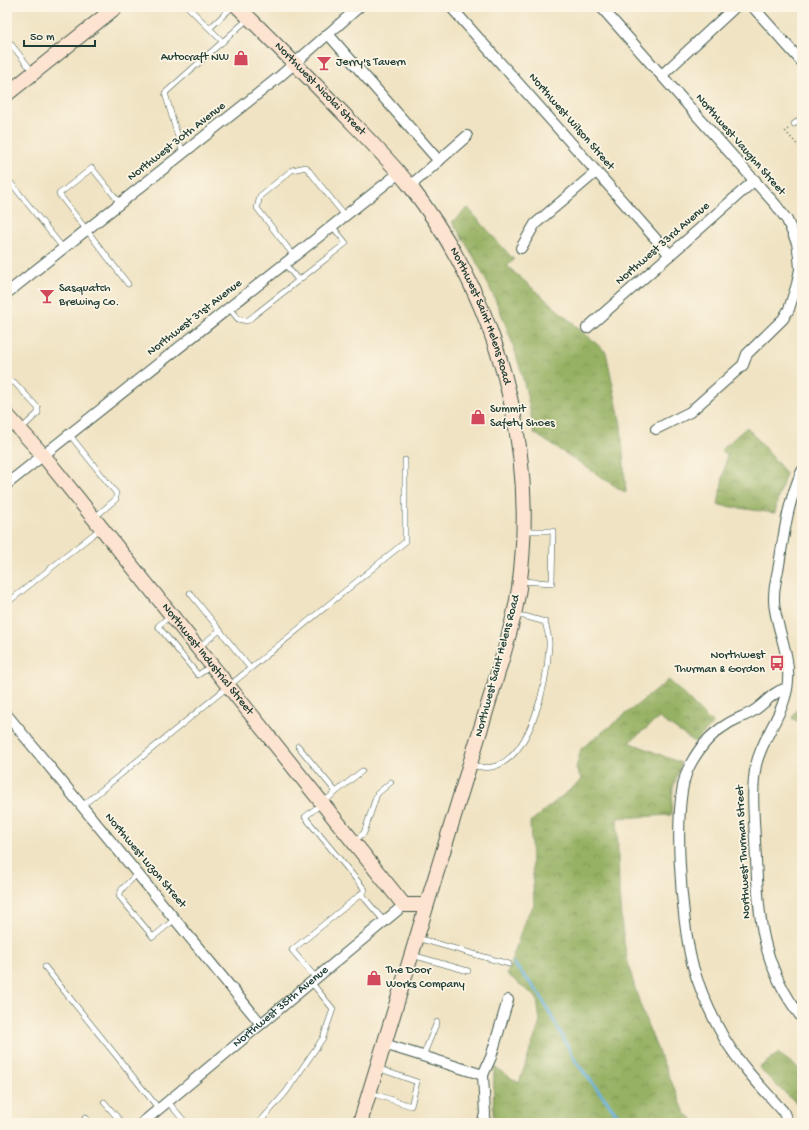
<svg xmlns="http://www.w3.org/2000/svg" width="809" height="1130" viewBox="0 0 809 1130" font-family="'Gochi Hand',sans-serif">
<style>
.forest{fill:url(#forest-crowns);stroke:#5a774c}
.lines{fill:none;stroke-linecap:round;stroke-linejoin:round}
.stream{stroke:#68b3e0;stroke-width:3}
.lane-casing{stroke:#3e5649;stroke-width:6}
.street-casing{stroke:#3e5649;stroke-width:12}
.secondary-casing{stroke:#3e5649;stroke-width:16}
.path{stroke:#3e5649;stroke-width:1.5;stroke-dasharray:1 3;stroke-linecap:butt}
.lane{stroke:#fff;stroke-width:5}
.street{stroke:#fff;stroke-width:10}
.secondary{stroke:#fde4d0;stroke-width:14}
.labels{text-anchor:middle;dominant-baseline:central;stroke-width:3.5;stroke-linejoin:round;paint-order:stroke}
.poi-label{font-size:12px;fill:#1f3d34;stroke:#fcf5e5;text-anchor:start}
.street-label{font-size:12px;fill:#1f3d34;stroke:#fcf5e5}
</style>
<defs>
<pattern id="forest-crowns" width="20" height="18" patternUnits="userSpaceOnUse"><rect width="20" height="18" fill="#96b163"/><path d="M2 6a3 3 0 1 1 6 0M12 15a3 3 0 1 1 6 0" fill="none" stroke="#7a9152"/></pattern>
</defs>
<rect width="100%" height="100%" fill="#fcf5e5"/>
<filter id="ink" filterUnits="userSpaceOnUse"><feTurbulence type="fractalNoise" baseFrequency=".025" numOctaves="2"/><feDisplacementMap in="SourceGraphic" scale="8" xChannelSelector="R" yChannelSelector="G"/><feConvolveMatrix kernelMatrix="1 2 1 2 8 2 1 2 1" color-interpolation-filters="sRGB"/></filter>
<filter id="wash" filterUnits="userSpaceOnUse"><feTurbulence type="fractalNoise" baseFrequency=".012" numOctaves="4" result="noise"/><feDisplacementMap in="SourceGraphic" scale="16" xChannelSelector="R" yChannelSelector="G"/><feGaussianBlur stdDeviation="0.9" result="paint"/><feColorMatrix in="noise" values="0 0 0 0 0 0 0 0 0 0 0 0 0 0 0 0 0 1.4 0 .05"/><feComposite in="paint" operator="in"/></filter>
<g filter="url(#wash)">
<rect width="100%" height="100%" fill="#f0e3c3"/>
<g class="forest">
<path d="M468 208 514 260 507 266 606 352 621 425 626 493 534 433C523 358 495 285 452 222Z"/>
<path d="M747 427 786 473 778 498 775 513 718 505 727 455 721 450Z"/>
<path d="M669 680 713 724 695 742 659 718 629 742 681 763 673 788 671 815 617 818C619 868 617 921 630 970 642 1019 665 1066 685 1113L698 1123H491L493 1118 494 1067 519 1083 540 1022 537 998 507 974 526 917 534 905 530 822 582 780 576 768 581 749Z"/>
<path d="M802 700V724L792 718Z"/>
<path d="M778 1053 802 1071V1103L799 1105 778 1087 759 1068Z"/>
</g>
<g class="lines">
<path class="stream" d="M513 963 539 993 576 1062 624 1123"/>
</g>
</g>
<g filter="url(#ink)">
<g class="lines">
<defs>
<g id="lane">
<path d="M188 7 223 42"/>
<path d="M210 28 232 7"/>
<path d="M7 39 33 72"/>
<path d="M794 124 802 118"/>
<path d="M183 154 165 93 248 19"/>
<path d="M7 178 63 248"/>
<path d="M120 203 92 168 59 194 128 284"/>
<path d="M294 256 257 208 260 196 292 170 306 167 345 216"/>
<path d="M285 264 298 280"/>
<path d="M229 308 238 319 247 321 346 243 332 226"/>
<path d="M7 383 14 382 38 408V413L21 429"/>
<path d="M69 434 116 493V499L94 518"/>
<path d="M520 581 552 583 553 531H524"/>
<path d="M190 593 250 668"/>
<path d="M7 603 100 529"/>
<path d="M170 616 158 626 198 675 211 666"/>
<path d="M198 648 220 630"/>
<path d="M298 746 336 792"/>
<path d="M471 765C477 766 486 769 492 767 532 758 547 681 549 646 550 639 547 630 545 622L524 616H515"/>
<path d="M82 806 405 542V460"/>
<path d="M354 841 364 833 377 794 391 782"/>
<path d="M138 873 122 889 119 896 153 937 175 919"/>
<path d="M361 894 365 890 305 817 362 771"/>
<path d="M417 938 509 964"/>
<path d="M412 955 468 971"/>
<path d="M45 967 159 1109"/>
<path d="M316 978 292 950 361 894 384 921"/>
<path d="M423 1056 437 1022"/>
<path d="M371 1093 411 1106 417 1082 377 1068"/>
<path d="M104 1102 122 1123"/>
<path d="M168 1102 186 1123"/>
<path d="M85 1117 90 1123"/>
<path d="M259 1123 286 1092 323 1038 333 1009 311 982"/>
</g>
<g id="street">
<path d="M451 7 670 255"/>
<path d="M601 7 776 205 787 220 797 243 799 257 800 269 797 284 789 309 783 319 747 354 743 365 690 412 656 429"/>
<path d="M753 7 802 62"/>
<path d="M328 34 439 161"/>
<path d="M662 75 735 7"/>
<path d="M410 186 467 136"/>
<path d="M521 248 535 224 596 172"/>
<path d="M7 293 279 77 359 7"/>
<path d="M587 328 755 180"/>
<path d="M802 471C788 501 784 533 779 565 776 580 772 595 775 610 779 634 790 656 788 681 786 712 763 735 756 765 751 790 754 815 755 841 759 910 757 960 802 1018"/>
<path d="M7 484 399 173"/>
<path d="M7 715 261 1024"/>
<path d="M384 1044 483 1075"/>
<path id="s1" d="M142 1123 404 905"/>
<path d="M482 1123 485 1114 483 1075 491 1057 508 1000"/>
<path d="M785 1123 786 1118 783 1111C762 1088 740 1065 724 1038 711 1015 699 988 692 963 682 923 670 800 690 765 698 750 711 734 726 725 733 720 742 717 750 713 764 706 771 692 787 688"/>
</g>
<g id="secondary">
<path id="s2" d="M238 7C271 39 303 72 335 105 360 131 387 157 410 186 498 299 538 446 519 588 515 616 507 643 499 669L360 1123"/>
<path d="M7 94 116 7"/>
<path id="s3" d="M7 415 43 455 404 905H425"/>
</g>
</defs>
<use href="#lane" class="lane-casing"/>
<use href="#street" class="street-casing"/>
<use href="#secondary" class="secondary-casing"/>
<path class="path" d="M788 129 785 131 802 150"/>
<use href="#lane" class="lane"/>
<use href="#street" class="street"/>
<use href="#secondary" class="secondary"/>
</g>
</g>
<defs>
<symbol id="shop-bare" viewBox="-9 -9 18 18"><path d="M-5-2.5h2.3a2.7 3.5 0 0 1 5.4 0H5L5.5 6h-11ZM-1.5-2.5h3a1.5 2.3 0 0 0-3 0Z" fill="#d1495b" stroke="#fcf5e5" stroke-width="2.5" paint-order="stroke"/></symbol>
<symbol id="bar-bare" viewBox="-9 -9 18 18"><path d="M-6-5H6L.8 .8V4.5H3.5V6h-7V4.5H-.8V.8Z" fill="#d1495b" stroke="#fcf5e5" stroke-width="2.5" paint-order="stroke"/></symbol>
<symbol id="bus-bare" viewBox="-9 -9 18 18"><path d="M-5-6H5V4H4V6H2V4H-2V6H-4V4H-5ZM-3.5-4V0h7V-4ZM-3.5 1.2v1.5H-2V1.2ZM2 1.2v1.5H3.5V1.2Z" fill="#d1495b" stroke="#fcf5e5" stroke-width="2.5" paint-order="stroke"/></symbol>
</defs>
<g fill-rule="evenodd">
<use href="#shop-bare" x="230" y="47" width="22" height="22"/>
<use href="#bar-bare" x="313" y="52" width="22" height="22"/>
<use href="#bar-bare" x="36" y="285" width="22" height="22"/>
<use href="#shop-bare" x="467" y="406" width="22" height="22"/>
<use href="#bus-bare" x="766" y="652" width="22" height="22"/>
<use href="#shop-bare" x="363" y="967" width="22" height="22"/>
</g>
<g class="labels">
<g class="poi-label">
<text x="229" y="58" text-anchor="end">Autocraft NW</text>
<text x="336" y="63">Jerry's Tavern</text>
<text x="59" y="289">Sasquatch<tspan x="59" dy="14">Brewing Co.</tspan></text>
<text x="490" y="410">Summit<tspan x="490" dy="14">Safety Shoes</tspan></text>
<text x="765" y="656" text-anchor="end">Northwest<tspan x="765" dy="14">Thurman &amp; Gordon</tspan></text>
<text x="386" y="971">The Door<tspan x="386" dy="14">Works Company</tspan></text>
</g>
<g class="street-label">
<text stroke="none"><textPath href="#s2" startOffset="116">Northwest Nicolai Street</textPath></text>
<text transform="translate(571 122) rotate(49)">Northwest Wilson Street</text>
<text transform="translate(177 142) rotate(-38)">Northwest 30th Avenue</text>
<text transform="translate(740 145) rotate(49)">Northwest Vaughn Street</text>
<text transform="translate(663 244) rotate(-41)">Northwest 33rd Avenue</text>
<text stroke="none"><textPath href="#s2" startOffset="397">Northwest Saint Helens Road</textPath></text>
<text transform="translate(195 318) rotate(-38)">Northwest 31st Avenue</text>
<text stroke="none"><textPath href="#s3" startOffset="316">Northwest Industrial Street</textPath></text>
<text transform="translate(498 666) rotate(-75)">Northwest Saint Helens Road</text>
<text transform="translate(744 852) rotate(-93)">Northwest Thurman Street</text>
<text transform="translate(145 861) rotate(50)">Northwest Luzon Street</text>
<text stroke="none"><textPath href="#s1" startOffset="181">Northwest 35th Avenue</textPath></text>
</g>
</g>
<rect width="809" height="1130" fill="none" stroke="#fcf5e5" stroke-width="24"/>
<path d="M24 40v6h71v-6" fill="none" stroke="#1f3d34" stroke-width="2"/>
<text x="30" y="40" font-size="12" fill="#1f3d34" stroke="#fcf5e5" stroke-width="3" paint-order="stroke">50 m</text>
</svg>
